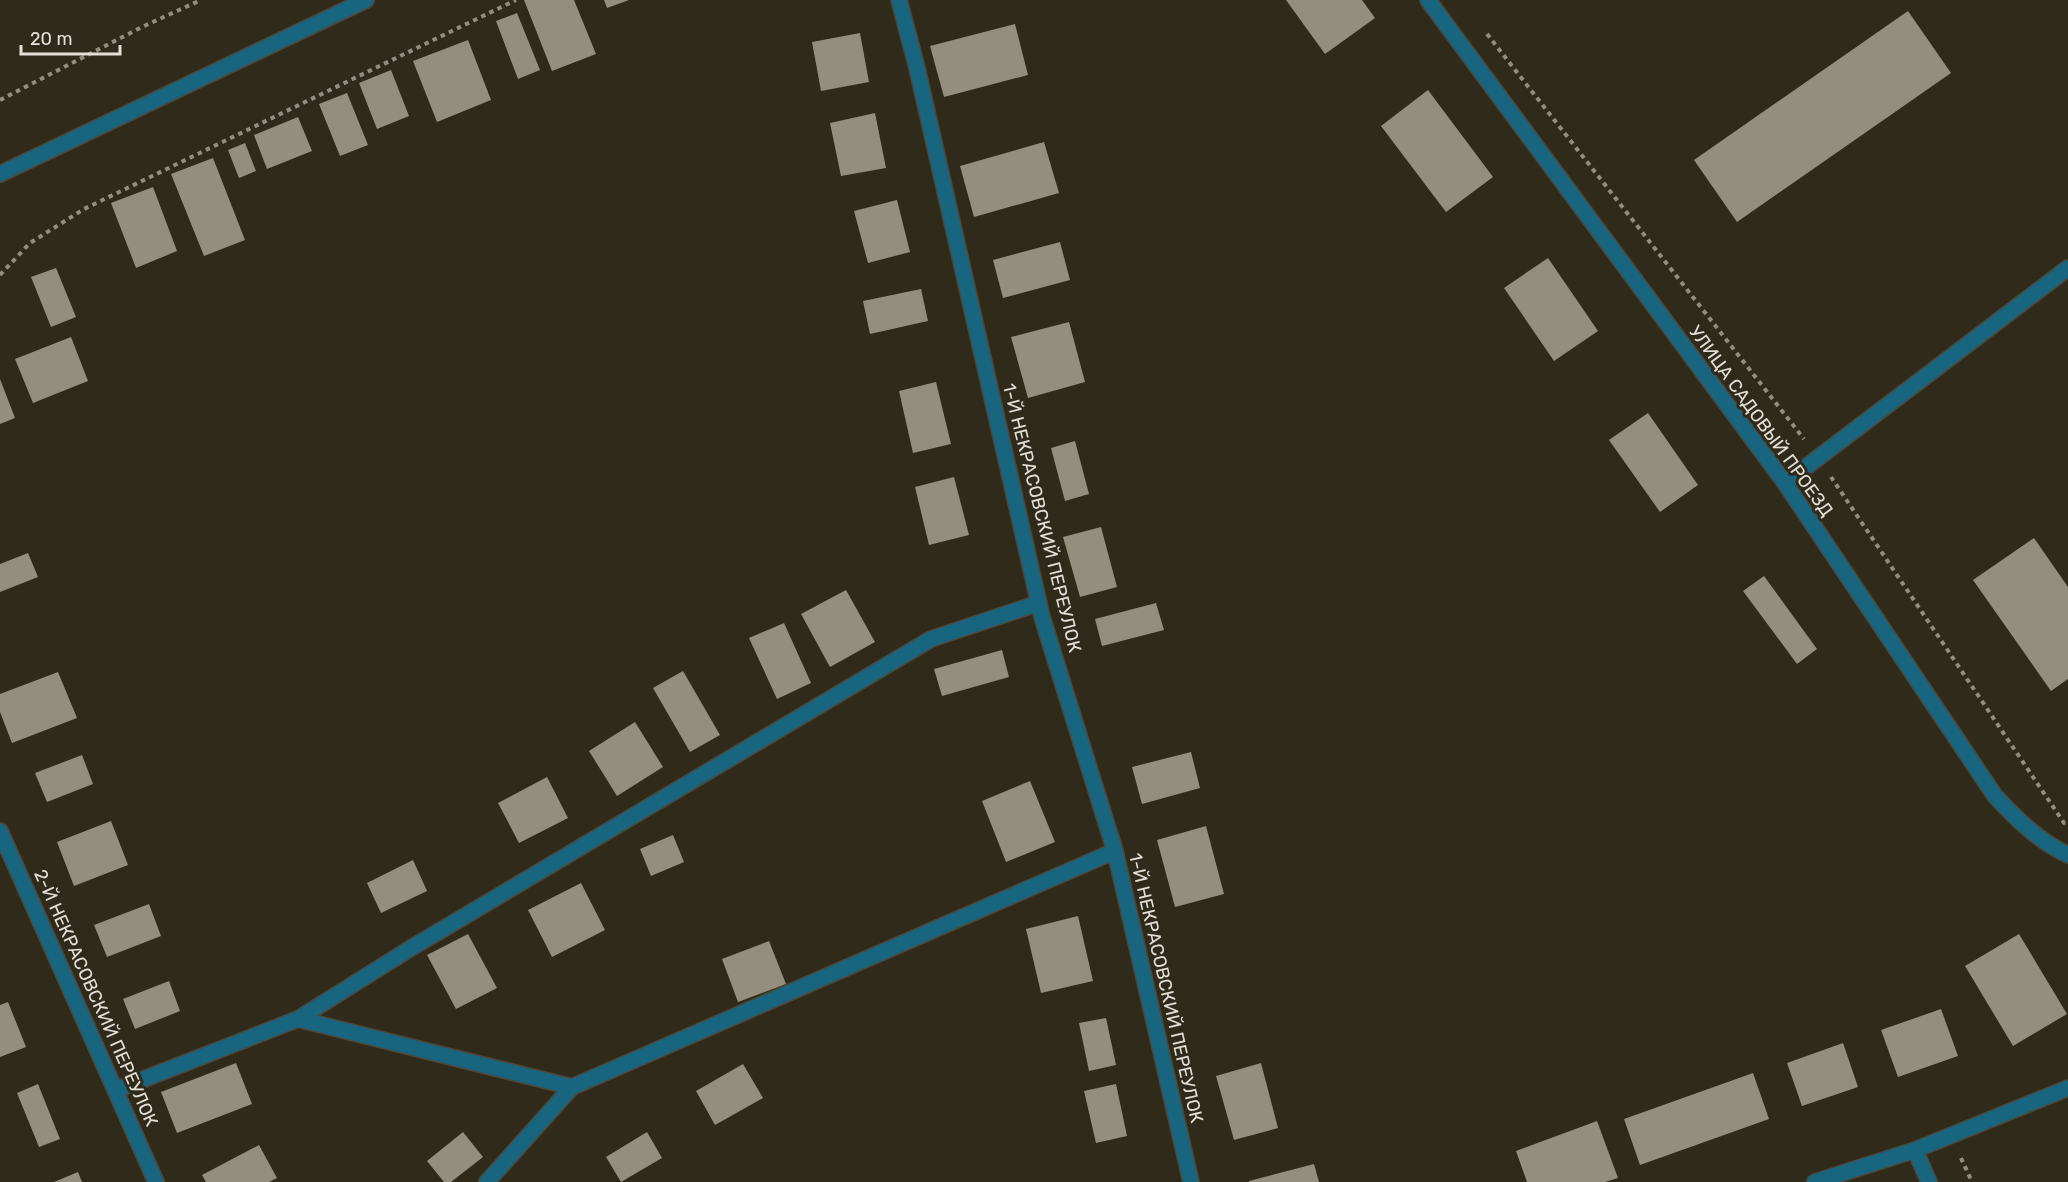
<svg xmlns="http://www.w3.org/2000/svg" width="2068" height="1182" viewBox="0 0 2068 1182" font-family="Rubik,sans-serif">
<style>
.building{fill:#948e7c}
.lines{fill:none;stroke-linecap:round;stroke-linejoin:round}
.minor-casing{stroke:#4d4739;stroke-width:18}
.path{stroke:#928d81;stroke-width:4;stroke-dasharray:4.5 4.5;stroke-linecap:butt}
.minor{stroke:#186580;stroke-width:15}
.labels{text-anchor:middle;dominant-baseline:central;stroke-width:6;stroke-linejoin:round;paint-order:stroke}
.street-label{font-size:18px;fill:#e4e0d7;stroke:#302a1b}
</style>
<rect width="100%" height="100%" fill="#302a1b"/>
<g class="building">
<path d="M524 0H574L596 54 552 71Z"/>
<path d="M604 0H629L607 8Z"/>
<path d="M1286 0H1362L1375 18 1325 54Z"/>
<path d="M1908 11 1951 73 1737 222 1694 160Z"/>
<path d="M517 13 540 70 518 79 496 21Z"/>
<path d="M1015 24 1028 75 944 97 930 46Z"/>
<path d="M860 33 869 82 821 91 812 42Z"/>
<path d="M468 40 491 100 437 122 413 61Z"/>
<path d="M391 70 409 116 377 129 359 83Z"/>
<path d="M1428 90 1493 177 1446 212 1381 126Z"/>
<path d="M347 93 368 145 340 156 319 104Z"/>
<path d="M875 113 886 168 841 176 830 123Z"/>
<path d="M298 117 312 151 267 169 254 135Z"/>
<path d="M1044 142 1059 193 974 217 960 166Z"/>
<path d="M245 143 256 171 239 178 228 150Z"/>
<path d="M213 158 245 240 204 256 171 174Z"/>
<path d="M153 187 177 251 136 268 111 203Z"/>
<path d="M897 200 910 252 868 263 854 211Z"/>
<path d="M1060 242 1070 280 1003 298 993 260Z"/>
<path d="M1548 258 1598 331 1554 361 1504 288Z"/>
<path d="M56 268 76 317 51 327 31 277Z"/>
<path d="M921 289 928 321 870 334 863 301Z"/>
<path d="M1069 322 1085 382 1028 398 1011 337Z"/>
<path d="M71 337 88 381 33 403 15 359Z"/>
<path d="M0 379 15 418 0 424Z"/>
<path d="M936 382 951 444 913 453 899 391Z"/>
<path d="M1648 413 1698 485 1660 512 1609 440Z"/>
<path d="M1075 441 1089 494 1065 501 1051 448Z"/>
<path d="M954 477 969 535 929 545 915 487Z"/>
<path d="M1101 527 1117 587 1080 597 1063 537Z"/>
<path d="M2034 538 2068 587V679L2051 691 1973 580Z"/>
<path d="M28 553 38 577 0 592V564Z"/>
<path d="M1764 576 1817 649 1797 664 1743 591Z"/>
<path d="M846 590 875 642 830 667 801 614Z"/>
<path d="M1156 603 1164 630 1102 646 1095 619Z"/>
<path d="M784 623 811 683 777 699 749 638Z"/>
<path d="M1002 650 1009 677 942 696 934 669Z"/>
<path d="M683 671 720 735 690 752 653 688Z"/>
<path d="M58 672 77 718 12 743 0 712V694Z"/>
<path d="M635 722 663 767 617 796 589 751Z"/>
<path d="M1191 752 1200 788 1142 804 1132 767Z"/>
<path d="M82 755 93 784 47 802 35 773Z"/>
<path d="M547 777 568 818 519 843 498 803Z"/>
<path d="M1030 781 1055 842 1006 862 982 801Z"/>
<path d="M111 821 128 865 74 886 57 842Z"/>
<path d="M1206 826 1224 894 1175 907 1157 840Z"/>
<path d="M673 835 684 862 651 876 640 849Z"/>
<path d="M413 860 427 891 381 913 367 883Z"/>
<path d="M581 883 605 930 552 957 528 910Z"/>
<path d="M149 904 161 936 107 957 94 925Z"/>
<path d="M1078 916 1093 981 1041 993 1026 929Z"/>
<path d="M468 934 497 988 456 1009 427 955Z"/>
<path d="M2019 934 2067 1014 2013 1046 1965 966Z"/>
<path d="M769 941 786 984 738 1002 722 959Z"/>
<path d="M169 981 180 1011 135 1029 123 999Z"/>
<path d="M8 1002 26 1047 0 1057V1005Z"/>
<path d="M1941 1009 1958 1056 1898 1077 1881 1030Z"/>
<path d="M1106 1018 1116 1065 1089 1071 1079 1023Z"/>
<path d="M1843 1043 1858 1087 1802 1106 1787 1063Z"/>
<path d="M236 1063 252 1104 177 1133 161 1092Z"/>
<path d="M1261 1063 1278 1128 1234 1140 1216 1076Z"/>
<path d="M743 1064 763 1098 715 1125 696 1091Z"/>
<path d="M1753 1073 1769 1119 1640 1165 1624 1119Z"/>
<path d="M38 1084 60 1139 39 1147 17 1093Z"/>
<path d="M1116 1084 1127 1136 1096 1143 1084 1091Z"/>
<path d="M1597 1121 1618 1178 1605 1182H1527L1516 1151Z"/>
<path d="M463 1132 483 1157 451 1182H444L427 1161Z"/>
<path d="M647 1132 662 1158 621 1182 606 1157Z"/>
<path d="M259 1145 277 1178 269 1182H206L202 1175Z"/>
<path d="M1314 1164 1319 1182H1249V1181Z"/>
<path d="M78 1172 82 1182H54Z"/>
</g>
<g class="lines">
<defs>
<g id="minor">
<path d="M899 0 917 68 1042 617 1115 851 1191 1182"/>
<path d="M1428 0 1785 483 1995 796C2018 820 2037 840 2068 855"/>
<path d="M0 174 366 0"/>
<path d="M1785 483 2068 268"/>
<path d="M0 831 156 1182"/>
<path d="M298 1019 411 948 931 639 1039 603"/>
<path d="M116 1090 298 1019 572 1087"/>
<path d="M1915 1150 1929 1182"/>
<path d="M487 1182 572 1087 1115 851"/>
<path d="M1815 1182 1915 1150 2068 1088"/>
</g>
</defs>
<use href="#minor" class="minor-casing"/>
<g class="path">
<path d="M1487 34 1804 439"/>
<path d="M0 100 142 27 201 0"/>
<path d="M0 275 30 243 84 209 516 0"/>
<path d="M1831 477 2064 823H2068"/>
<path d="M1961 1158 1972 1182"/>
</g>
<use href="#minor" class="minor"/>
</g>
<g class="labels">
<g class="street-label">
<text transform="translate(1761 421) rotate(54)">УЛИЦА САДОВЫЙ ПРОЕЗД</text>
<text transform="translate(1042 518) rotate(76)">1-Й НЕКРАСОВСКИЙ ПЕРЕУЛОК</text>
<text transform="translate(1166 988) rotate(77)">1-Й НЕКРАСОВСКИЙ ПЕРЕУЛОК</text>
<text transform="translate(96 998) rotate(66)">2-Й НЕКРАСОВСКИЙ ПЕРЕУЛОК</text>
</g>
</g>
<path d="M21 45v9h99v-9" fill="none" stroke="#e4e0d7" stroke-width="3"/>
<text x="30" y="45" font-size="18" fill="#e4e0d7" stroke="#302a1b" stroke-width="4.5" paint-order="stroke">20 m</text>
</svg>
